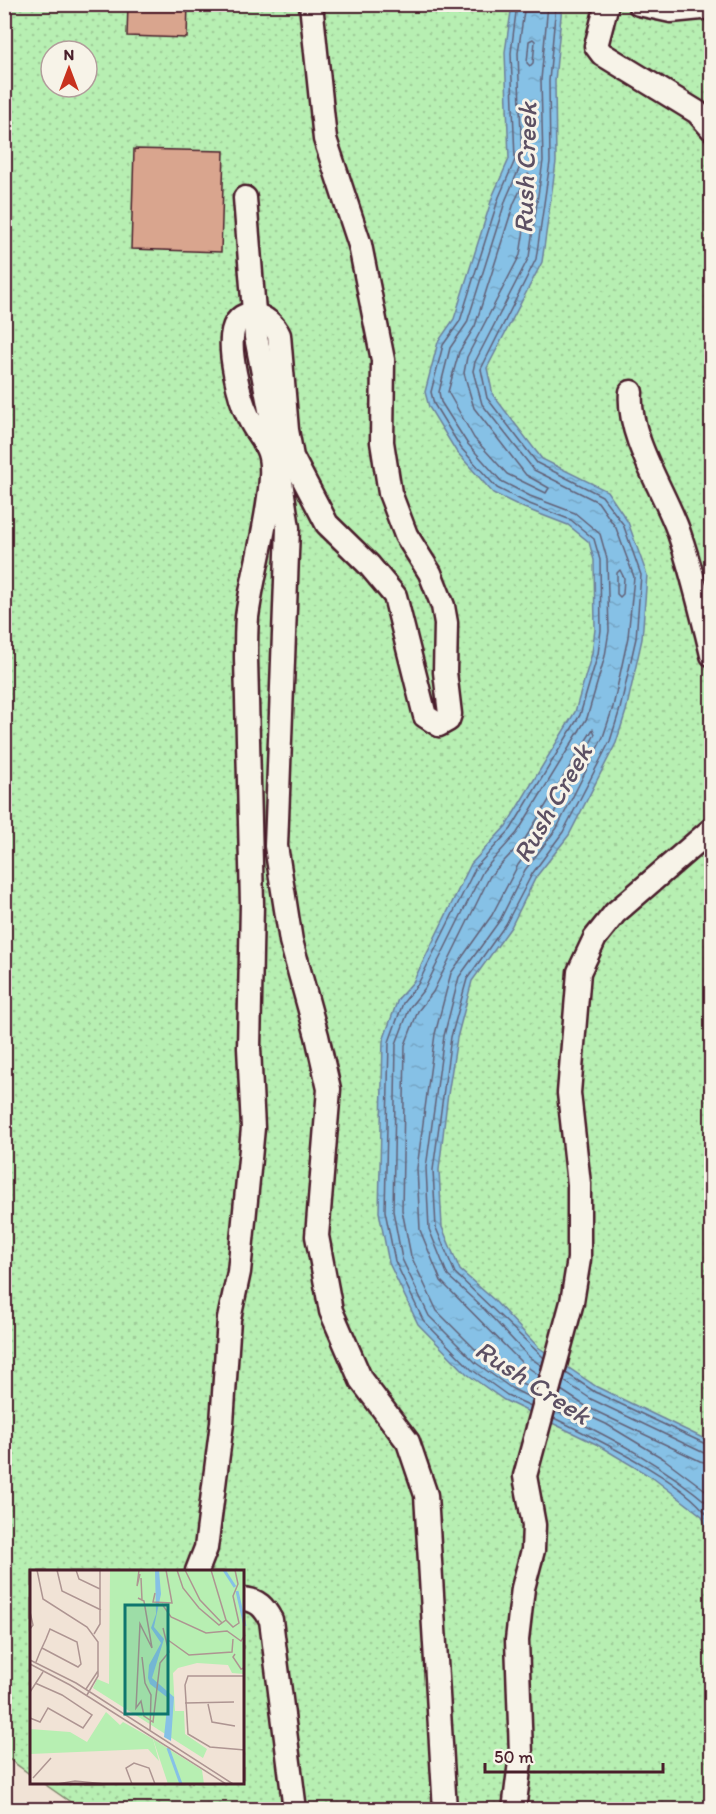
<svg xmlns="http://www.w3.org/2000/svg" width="716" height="1814" viewBox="0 0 716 1814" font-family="Itim,sans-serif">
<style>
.grass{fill:url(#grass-dots);stroke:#80876e;stroke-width:1.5;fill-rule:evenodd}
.water{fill:url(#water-ripples);stroke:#6e809b;stroke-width:1.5}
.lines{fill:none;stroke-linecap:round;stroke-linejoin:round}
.shore{stroke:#626076;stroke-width:1.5}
.building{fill:#d9a58e;stroke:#4a1f2b;stroke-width:1.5}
.minor-casing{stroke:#4a1f2b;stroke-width:27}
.minor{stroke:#f7f3e8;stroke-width:22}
.labels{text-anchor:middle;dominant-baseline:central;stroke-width:6;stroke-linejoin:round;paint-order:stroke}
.water-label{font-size:27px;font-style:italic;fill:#5c5063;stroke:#f7f3e8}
.inset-river{fill:none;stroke:#86c1e6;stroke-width:3}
.inset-road{fill:none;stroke:#ae9592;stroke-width:1.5}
.view{fill:#0f766e;fill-opacity:0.15;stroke:#0f766e;stroke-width:3}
.inset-edge{fill:none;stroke:#4a1f2b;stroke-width:3}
</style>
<defs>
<pattern id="grass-dots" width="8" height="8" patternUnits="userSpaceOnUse" patternTransform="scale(1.5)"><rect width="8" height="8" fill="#b7efb2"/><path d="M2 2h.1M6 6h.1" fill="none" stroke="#9fcc99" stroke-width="1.8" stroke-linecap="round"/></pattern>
<pattern id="water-ripples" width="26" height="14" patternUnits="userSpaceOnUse" patternTransform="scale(1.5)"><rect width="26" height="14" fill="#86c1e6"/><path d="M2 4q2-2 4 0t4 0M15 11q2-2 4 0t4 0" fill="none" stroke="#75a5c5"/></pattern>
</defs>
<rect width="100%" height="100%" fill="#f1e3d6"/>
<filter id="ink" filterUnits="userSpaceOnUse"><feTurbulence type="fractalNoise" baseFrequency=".0167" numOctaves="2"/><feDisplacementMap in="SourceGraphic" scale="12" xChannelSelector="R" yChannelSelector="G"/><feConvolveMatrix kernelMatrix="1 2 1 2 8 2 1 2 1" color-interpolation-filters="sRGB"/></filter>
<g filter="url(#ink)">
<path class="grass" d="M4 5H711V1809L82 1810 43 1783 243 1782V1571H32L31 1775 5 1756ZM51 51H87V87H51Z"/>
<path class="water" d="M512 5H562L555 81 556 162 542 262 487 368 493 395 542 459 607 491 628 522 647 575 642 639 626 711 616 743 569 835 536 877 511 927 472 981 457 1038 447 1101 439 1170 442 1227 460 1270 493 1299 538 1347 597 1387 711 1442V1538L702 1516 653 1478 596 1444 504 1400 467 1374 418 1324 389 1263 379 1212 383 1041 398 999 413 982 471 864 506 826 575 712 592 653 595 629 594 560 589 542 568 525 524 508 493 493 456 451 429 407 425 392 438 342 454 319 493 195 509 159 505 52Z"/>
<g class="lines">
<g class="shore">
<path d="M517 4 511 53 515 160 499 197 460 321 443 345 431 392 434 404 461 448 497 488 527 503 571 520 594 539 600 560 601 630 598 654 580 715 511 829 476 867 418 984 403 1003 389 1042 385 1211 395 1261 423 1320 471 1369 507 1395 531 1406"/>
<path d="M525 4 518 53 522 162 506 199 467 323 450 348 439 392 441 402 467 443 501 481 530 496 575 513 600 534 607 559 609 631 605 656 587 718 517 833 483 871 425 988 410 1007 396 1044 393 1211 402 1259 429 1316 476 1363 511 1388 533 1399"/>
<path d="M533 39 535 41 533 63 530 66 527 63 529 41Z"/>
<path d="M528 174 532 178 520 255 467 357 464 373 474 408 526 475 549 488 546 493 507 474 474 438 448 392 459 352 475 326 514 203Z"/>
<path d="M620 570 624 578 623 594 620 597 617 594V573Z"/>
<path d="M544 1358 455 1273 436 1228 433 1170 451 1037 467 979 506 924 532 874 563 832 610 741 620 709 636 638 641 575 623 524 602 496 537 463 487 398 481 369 536 259 550 162 549 81 556 4"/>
<path d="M542 1366 529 1357 484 1309 448 1276 429 1229 426 1168 444 1036 459 977 500 920 525 870 557 828 603 737 613 707 628 637 634 577 616 528 598 502 534 470 482 404 473 371 475 362 529 257 543 161 541 80 548 4"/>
<path d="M566 1373 595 1392 712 1447"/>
<path d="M564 1381 591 1399 704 1453 712 1455"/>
<path d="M535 1390 516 1380 482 1356 437 1311 411 1256 402 1210 405 1045 418 1011 433 992 490 876 525 839 593 729 595 734 549 823 518 865 492 915 451 973 435 1034 417 1168 420 1230 441 1281 523 1364 539 1375"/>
<path d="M561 1390 587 1407 700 1461 712 1464"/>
<path d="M558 1402 606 1424 664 1459 712 1495"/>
<path d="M556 1411C614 1439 662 1464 712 1507"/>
<path d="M554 1418C592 1437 695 1485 712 1523"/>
</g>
</g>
<g class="building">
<path d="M128 4H188L187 38 127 36Z"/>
<path d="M134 149 224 151 221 252 131 249Z"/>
</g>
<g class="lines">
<defs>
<g id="minor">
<path d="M607 4 596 46 602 54 697 112 712 129"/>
<path d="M639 4 671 11 712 7"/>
<path d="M245 198 256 337 271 415 288 528 276 846 291 941 317 1036 329 1089 317 1236 331 1311 361 1380 408 1442 426 1495 445 1810"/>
<path d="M631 392C627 436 663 489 678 530 692 571 702 613 712 655"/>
<path d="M197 1571 206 1548 222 1423 229 1319 239 1272 253 1128 249 1048 252 904 246 658C246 645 246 631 247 617 253 571 268 525 271 478 273 442 260 443 248 416 239 398 228 351 233 331 240 303 270 315 279 335L287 430 292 457 327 524 369 565 395 596 425 716 439 725 448 720 450 714 445 672 446 623 443 606 430 573 406 535 390 493 382 442 383 360 360 245 325 139 311 4"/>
<path d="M243 1599C258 1600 264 1607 271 1620L295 1810"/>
<path d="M514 1810 521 1754 517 1640 523 1588 533 1550 534 1525 525 1476 572 1302 579 1259V1184L569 1093 579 972 595 938 615 913 712 829"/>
</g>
</defs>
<use href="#minor" class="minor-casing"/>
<use href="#minor" class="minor"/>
</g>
</g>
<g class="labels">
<g class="water-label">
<text transform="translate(525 168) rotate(-88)">Rush Creek</text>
<text transform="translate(552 803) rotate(-60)">Rush Creek</text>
<text transform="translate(533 1382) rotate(33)">Rush Creek</text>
</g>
</g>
<g transform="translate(30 1570)">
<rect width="214" height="214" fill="#f1e3d6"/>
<path d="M80 0H214V104L202 103 198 95 167 93 148 98 143 103 145 141H154L155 164 177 179 173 188 63 118 67 109 79 114Z" fill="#b7efb2"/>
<path d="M76 142 90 155 93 152 123 169 129 191 118 179 0 184V159L40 162 57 172Z" fill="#b7efb2"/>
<path d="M123 169 172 200 174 214H138Z" fill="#b7efb2"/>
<path d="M125 0H129L131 24 124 57 134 69 122 108 144 127 141 171 134 167 138 128 120 114 118 108 119 95 131 73 121 58 126 44Z" fill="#86c1e6"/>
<path class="inset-river" d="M194 0 205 17M207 21 215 56M138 178 151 214"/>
<path class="inset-road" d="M7 0 13 29 57 57 68 72V106L57 125M27 0 32 21 71 40M46 0 49 9 70 19M109 0 107 16 110 4M147 0 153 18 169 38 189 55 196 50M155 0 170 30 192 53M181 0 196 50 203 57 209 53 203 26 208 14 205 0M111 8 112 30M125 23 123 32 142 33 136 0M108 28 114 31 122 78 110 54 106 138 111 131 114 146 123 152 130 93 139 82 133 58M132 34 141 47 176 63 197 61 211 71 215 65M0 42 3 55 0 59M64 64 70 54V0M138 70 159 85 202 82 203 69M205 84 203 87 211 99 214 98M112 87 115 113 121 125 120 161M0 90 46 113 203 214M6 92 10 82 16 69 20 59 47 72 51 94 48 97 12 78M0 94 40 115 196 214M215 106H158L155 115 158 164 180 177 215 180M56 119 68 101M0 122 13 102M155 133 204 132M178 134 182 152 205 156M0 148 10 152 18 138 53 158 62 145 32 125 5 113M3 208 21 188M27 214 45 211 75 214M102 214 96 198 104 193 119 198 125 214"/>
<path class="view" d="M95 35H138V144H95Z"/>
<rect width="214" height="214" class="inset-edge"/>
</g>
<rect width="716" height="1814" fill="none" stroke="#f7f3e8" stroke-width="24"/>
<rect x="12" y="12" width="692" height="1790" fill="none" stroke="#4a1f2b" stroke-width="2" filter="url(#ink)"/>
<g transform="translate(69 69)"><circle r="28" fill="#f7f3e8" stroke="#b29e9c" stroke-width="1.5"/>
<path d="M0-4.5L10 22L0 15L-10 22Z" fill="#c8321e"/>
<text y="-9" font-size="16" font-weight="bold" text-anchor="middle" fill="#4a1f2b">N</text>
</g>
<path d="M485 1763v9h178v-9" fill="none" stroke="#4a1f2b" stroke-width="3"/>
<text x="494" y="1763" font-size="18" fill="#4a1f2b" stroke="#f7f3e8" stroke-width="4.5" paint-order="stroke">50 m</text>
</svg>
